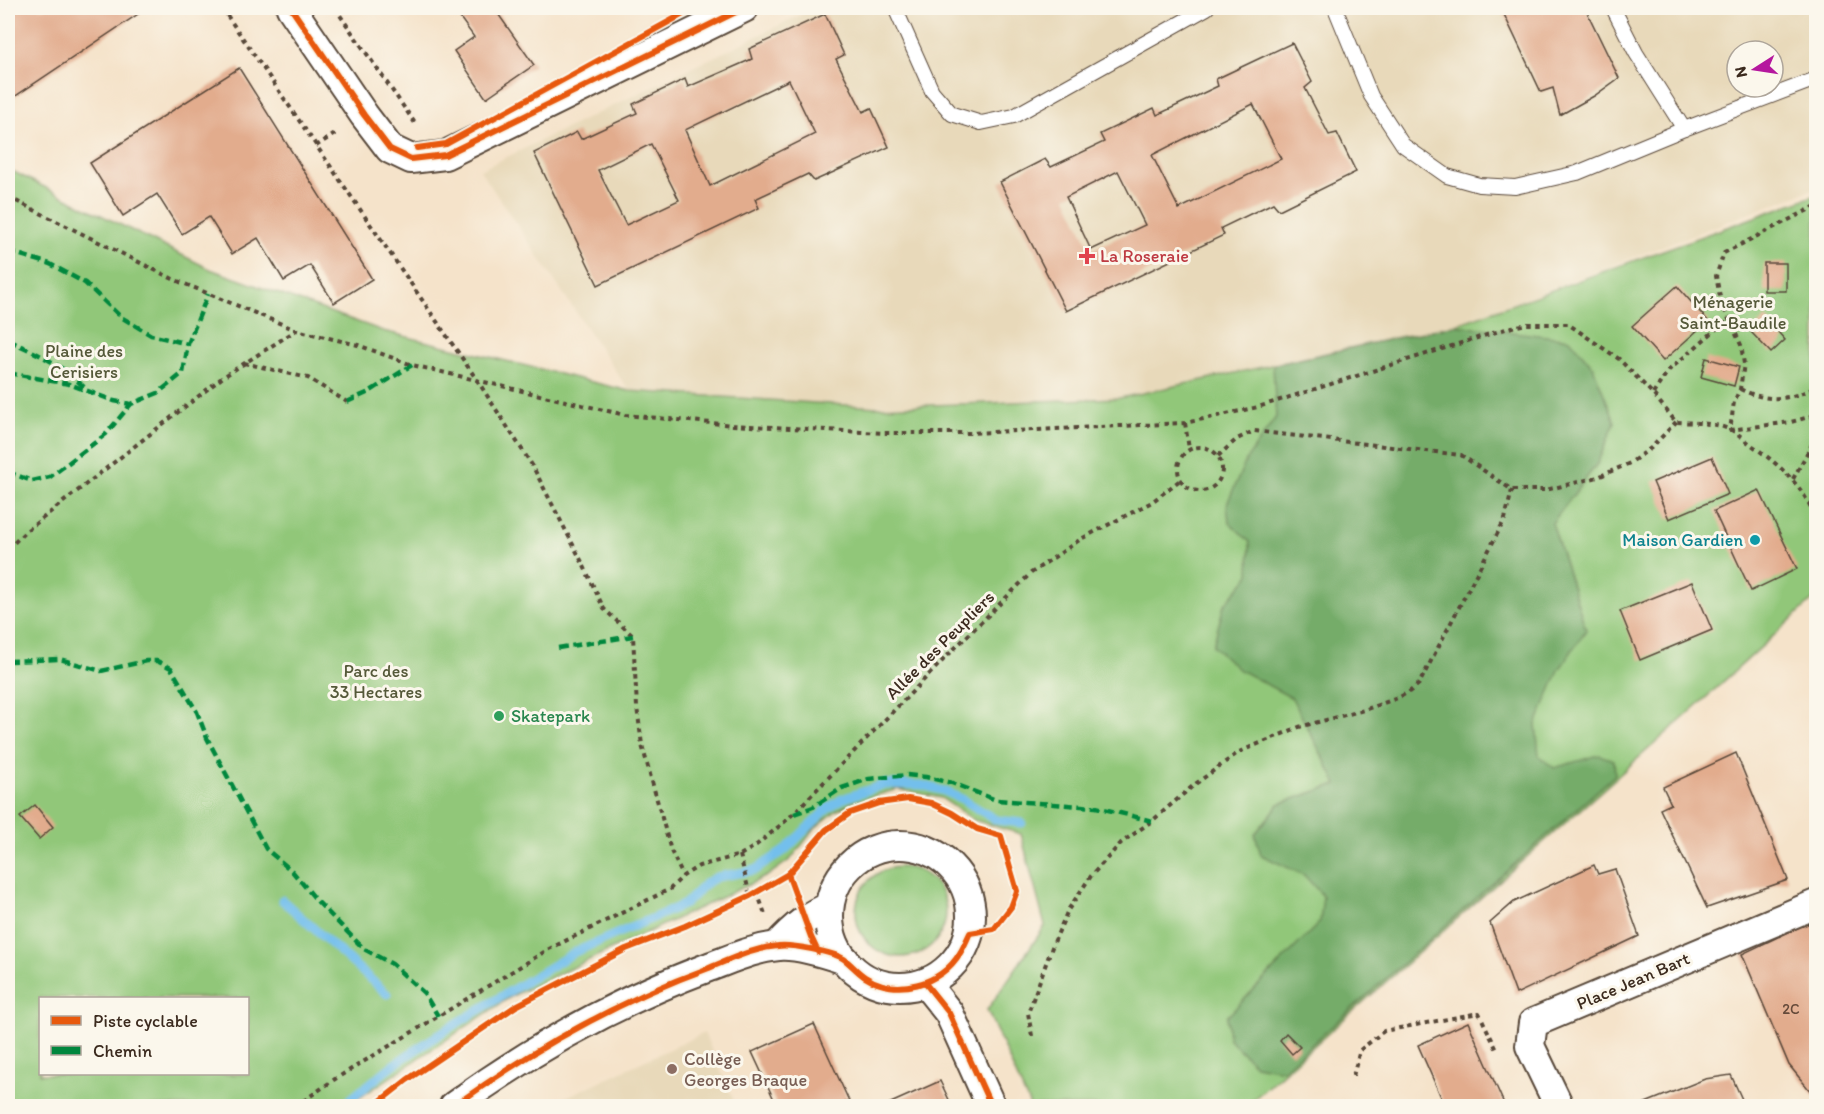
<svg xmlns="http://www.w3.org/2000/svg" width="1824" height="1114" viewBox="0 0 1824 1114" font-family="Itim,sans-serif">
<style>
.built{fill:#e8d9ba;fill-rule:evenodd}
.green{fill:#91c779;stroke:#66784c;stroke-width:1.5;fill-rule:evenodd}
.forest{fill:#74ac69;stroke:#586b44;stroke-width:1.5}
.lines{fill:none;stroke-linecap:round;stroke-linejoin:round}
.stream{stroke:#73bfec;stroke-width:9}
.building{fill:#e2ac8d;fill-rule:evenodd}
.lane-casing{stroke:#574638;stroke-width:16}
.street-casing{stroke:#574638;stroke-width:32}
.path{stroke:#574638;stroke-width:4;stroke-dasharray:4.5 4.5;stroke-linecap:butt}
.lane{stroke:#fff;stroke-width:14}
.street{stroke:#fff;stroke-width:28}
.quiet{stroke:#00873e;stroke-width:4.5;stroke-dasharray:9 4.5;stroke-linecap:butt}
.cycleway-casing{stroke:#fbf7ec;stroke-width:10}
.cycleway{stroke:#e8590c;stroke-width:6}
.health-dot{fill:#e0444e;stroke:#fbf7ec;stroke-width:2}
.culture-dot{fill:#0f9aa8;stroke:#fbf7ec;stroke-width:2}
.leisure-dot{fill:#2e9e5b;stroke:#fbf7ec;stroke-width:2}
.education-dot{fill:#8d6e63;stroke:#fbf7ec;stroke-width:2}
.labels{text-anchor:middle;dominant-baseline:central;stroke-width:6;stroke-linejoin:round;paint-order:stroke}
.number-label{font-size:15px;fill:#654a3a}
.health-label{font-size:18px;fill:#be3a42;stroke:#fbf7ec;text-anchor:start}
.park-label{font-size:18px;fill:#555939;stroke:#fbf7ec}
.culture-label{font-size:18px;fill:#0d838f;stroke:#fbf7ec;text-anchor:end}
.street-label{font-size:18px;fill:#3b2a1e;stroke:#fbf7ec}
.leisure-label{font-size:18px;fill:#27864d;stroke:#fbf7ec;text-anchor:start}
.education-label{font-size:18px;fill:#785e54;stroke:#fbf7ec;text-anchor:start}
</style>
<rect width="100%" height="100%" fill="#fbf7ec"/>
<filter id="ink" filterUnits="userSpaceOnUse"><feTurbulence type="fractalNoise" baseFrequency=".0167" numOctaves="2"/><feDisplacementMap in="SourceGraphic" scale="12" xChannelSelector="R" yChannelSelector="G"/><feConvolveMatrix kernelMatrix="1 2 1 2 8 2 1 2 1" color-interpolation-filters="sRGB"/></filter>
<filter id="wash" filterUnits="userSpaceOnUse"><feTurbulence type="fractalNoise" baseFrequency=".008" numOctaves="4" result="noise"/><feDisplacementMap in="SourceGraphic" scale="24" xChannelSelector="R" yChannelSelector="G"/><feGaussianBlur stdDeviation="1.35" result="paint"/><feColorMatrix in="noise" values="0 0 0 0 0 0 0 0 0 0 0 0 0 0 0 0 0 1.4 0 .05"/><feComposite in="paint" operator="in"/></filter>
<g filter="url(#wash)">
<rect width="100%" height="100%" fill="#f5e3ca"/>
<g class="built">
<path d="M815 8H1816V188L1455 325 1120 398 877 407 629 391 480 170ZM1737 51H1773V87H1737Z"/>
<path d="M704 1033 736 1106H546H547Z"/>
</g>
<g class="green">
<path d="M8 169 210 269 383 331 629 391 877 407 1120 398 1455 325 1816 195V597L1688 714 1246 1106H1030L987 1010 1045 926 1021 834 974 820 941 798 898 789 853 802 836 811 815 828 791 859 767 876 512 996 347 1106H8ZM40 998H248V1074H40Z"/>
<circle cx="901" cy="912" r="45"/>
</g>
<path class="forest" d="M1455 325 1570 339 1593 367 1615 422 1597 464 1552 523 1586 630 1559 670 1536 724 1539 756 1554 768 1599 755 1614 760 1615 775 1283 1070 1255 1065 1229 1039 1227 1017 1320 922 1323 896 1304 875 1261 855 1255 834 1279 804 1337 784 1292 698 1238 669 1213 646 1224 605 1249 576 1250 542 1229 522 1227 504 1246 460 1276 417 1273 365Z"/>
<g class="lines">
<g class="stream">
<path d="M282 900 387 994"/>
<path d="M342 1106 393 1065 444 1031 575 952 685 904 706 883 717 877 755 870 784 851 827 809 842 799 885 784 922 785 944 791 962 799 996 820 1022 823"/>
</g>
</g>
<g id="blocks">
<g class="building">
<path d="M8 8H147L8 101Z"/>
<path d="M453 8H494L534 65 486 98 454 51 474 37Z"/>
<path d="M1501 8H1585L1619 78 1594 96 1560 115 1553 88 1541 92Z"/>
<path d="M825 14 844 55 836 59 863 112 871 108 889 147 814 181 808 174 755 199 759 208 598 285 534 153 577 132 581 139 637 113 633 104 685 79 688 87 752 59 749 49ZM789 80 815 134 710 186 685 130ZM651 144 679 200 626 225 598 170Z"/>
<path d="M1292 43 1312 82 1305 88 1329 135 1337 133 1356 172 1279 210 1273 203 1221 228 1224 235 1066 311 1000 182 1045 159 1051 167 1104 142 1100 134 1154 108 1157 115 1218 86 1216 79ZM1253 104 1281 159 1179 209 1152 155ZM1118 171 1145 225 1091 250 1066 197Z"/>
<path d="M239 68 372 279 334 303 310 265 284 281 258 238 232 254 209 217 182 234 157 194 123 216 90 163Z"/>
<rect x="1764" y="263" width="22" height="28"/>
<path d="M1677 286 1708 321 1663 361 1632 326Z"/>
<path d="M1766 318 1785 340 1771 353 1751 332Z"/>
<path d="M1706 358 1739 367 1734 386 1701 377Z"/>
<path d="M1712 457 1728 494 1669 519 1653 482Z"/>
<path d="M1759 490 1797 569 1751 591 1714 511Z"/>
<path d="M1692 582 1712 630 1640 660 1620 611Z"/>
<path d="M1736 753 1788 880 1707 908 1660 809 1671 804 1663 787Z"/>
<path d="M35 805 53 827 39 839 20 817Z"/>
<path d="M1594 865 1598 874 1615 869 1639 936 1516 994 1490 923 1514 902Z"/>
<path d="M1812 921 1816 929V1098L1789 1065 1742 954Z"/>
<path d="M1468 1022 1505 1106H1445L1418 1045Z"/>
<path d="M814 1024 849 1101 836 1106H777L752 1052Z"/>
<path d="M1286 1033 1300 1047 1292 1054 1280 1040Z"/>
<path d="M1731 1075 1745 1106H1638L1705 1079Z"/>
<path d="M940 1081 952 1106H884Z"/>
</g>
</g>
</g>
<g filter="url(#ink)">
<use href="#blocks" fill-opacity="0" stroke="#574638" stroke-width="1.5"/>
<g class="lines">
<defs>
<g id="lane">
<path d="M895 8 932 91 952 114 981 123 1014 116 1207 8"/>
<path d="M1335 8 1371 96 1403 145 1447 176 1479 185 1515 187 1577 173 1684 129 1816 79"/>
<path d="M1613 8 1636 53 1684 129"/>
</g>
<g id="street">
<path d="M291 8 364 115 390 149 411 159 445 155 744 8"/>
<circle cx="900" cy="916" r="71"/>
<path d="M777 946C792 929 808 915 829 907"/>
<path d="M925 983 949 1013 991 1106"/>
<path d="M454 1106C532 1049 618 1001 709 967 731 959 755 948 779 946 798 944 827 954 845 960"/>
<path d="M1559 1106 1530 1046 1533 1023 1816 904"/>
</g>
</defs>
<use href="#lane" class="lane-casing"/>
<use href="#street" class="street-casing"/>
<g class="path">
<path d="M222 8 477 380 532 465 583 564 604 609 633 636 637 707 642 745 671 851 683 876"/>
<path d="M335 8 417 126"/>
<path d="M316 146 338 132"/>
<path d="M8 197 173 279 296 330 358 345 412 365 625 415 733 425 883 433H971L1185 423 1258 407 1512 327 1527 324H1568L1619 359 1653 394 1676 422C1693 423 1714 422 1731 430 1739 434 1746 441 1753 446 1781 466 1804 487 1816 519"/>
<path d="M1816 206 1724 253 1716 276 1721 302 1741 345 1744 364 1740 389 1734 402 1730 430 1791 422 1816 415"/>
<path d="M244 363 308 378 347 402"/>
<path d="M1740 389C1768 403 1790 400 1816 387"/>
<path d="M1653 394 1668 371 1721 325 1730 321"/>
<path d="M1185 423 1189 449"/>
<circle cx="1200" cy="469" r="22"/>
<path d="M1218 456 1237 439 1254 431 1461 455 1512 490H1546L1598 477 1630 463 1651 448 1676 422"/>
<path d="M1793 479 1816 437"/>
<path d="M8 549 25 532 223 377 295 331"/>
<path d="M740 855 750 896"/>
<path d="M757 892 765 914"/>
<path d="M1032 1036 1028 1013 1052 947 1068 910 1091 876 1121 843 1152 821 1194 785 1239 752 1299 727 1364 710 1398 698 1409 692 1419 684 1505 519 1512 490"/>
<path d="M1353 1076 1360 1050 1384 1031 1479 1013 1498 1052"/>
<path d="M296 1106 335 1079 549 949 670 889 683 876 699 866 740 855 754 847 788 819 954 649 1031 573 1081 539 1152 502 1180 480"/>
</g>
<use href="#lane" class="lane"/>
<use href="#street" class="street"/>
<g class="quiet">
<path d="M8 251 50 264 85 283 121 317 151 335 188 344"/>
<path d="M8 340C40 355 60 363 86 389"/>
<path d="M8 373 69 384 114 401 131 404 158 393 183 373 188 344 208 294"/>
<path d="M347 402 369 392 412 365"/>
<path d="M8 470 13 474 32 481 50 477 106 434 131 404"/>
<path d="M558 648 633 636"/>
<path d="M8 661 60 659 101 671 146 661H157L171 668 197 712 207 738 266 849 292 871 318 902 364 949 392 964 424 993 438 1016"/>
<path d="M794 814 813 807 842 788 869 779 907 775 926 777 952 783 996 800 1096 807 1152 821"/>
</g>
<defs>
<g id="cycleway">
<path d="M291 8 364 115 390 149 411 159 445 155 744 8"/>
<path d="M417 148 446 144 694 8"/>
<path d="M788 874 811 937 818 952"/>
<path d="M925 983 949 1013 991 1106"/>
<path d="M374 1106 407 1080 516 1006 626 949 685 926 750 896 788 874 826 830 850 813 879 803 908 799 931 803 952 813 977 829 1001 836 1017 891 1011 907 994 929 970 933C967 939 964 947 960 953 941 985 896 997 865 977 857 972 851 964 844 959 833 952 791 944 778 946 754 948 731 959 709 968 618 1001 532 1050 454 1106"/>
</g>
</defs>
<use href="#cycleway" class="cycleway-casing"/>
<use href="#cycleway" class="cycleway"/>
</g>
</g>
<path class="health-dot" d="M1084 247h6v6h6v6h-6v6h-6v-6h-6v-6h6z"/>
<circle class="culture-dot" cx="1755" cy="540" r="6"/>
<circle class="leisure-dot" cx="499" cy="716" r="6"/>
<circle class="education-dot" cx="672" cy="1069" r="6"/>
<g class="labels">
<g class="number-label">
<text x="1791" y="1009">2C</text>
</g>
<g class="health-label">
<text x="1100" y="256">La Roseraie</text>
</g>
<g class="park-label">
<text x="1733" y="302">Ménagerie<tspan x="1733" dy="21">Saint-Baudile</tspan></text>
<text x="84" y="351">Plaine des<tspan x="84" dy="21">Cerisiers</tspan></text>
<text x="376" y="671">Parc des<tspan x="376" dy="21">33 Hectares</tspan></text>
</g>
<g class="culture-label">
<text x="1743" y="540">Maison Gardien</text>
</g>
<g class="street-label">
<text transform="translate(940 645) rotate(-45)">Allée des Peupliers</text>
<text transform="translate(1633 981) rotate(-23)">Place Jean Bart</text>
</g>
<g class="leisure-label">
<text x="511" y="716">Skatepark</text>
</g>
<g class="education-label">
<text x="684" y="1059">Collège<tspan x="684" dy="21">Georges Braque</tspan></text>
</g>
</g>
<rect width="1824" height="1114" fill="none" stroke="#fbf7ec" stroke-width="30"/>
<rect x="39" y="997" width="210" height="78" fill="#fbf7ec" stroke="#aea59a" stroke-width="1.5"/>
<rect x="51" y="1016" width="30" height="9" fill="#e8590c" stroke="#aea59a" stroke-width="1.5"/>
<text x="93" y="1027" font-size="18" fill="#3b2a1e">Piste cyclable</text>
<rect x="51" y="1046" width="30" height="9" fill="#00873e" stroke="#aea59a" stroke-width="1.5"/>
<text x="93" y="1057" font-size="18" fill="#3b2a1e">Chemin</text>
<g transform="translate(1755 69) rotate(258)"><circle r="28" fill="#fbf7ec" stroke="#aea59a" stroke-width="1.5"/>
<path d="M0-4.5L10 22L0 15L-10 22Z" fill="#b5179e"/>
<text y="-9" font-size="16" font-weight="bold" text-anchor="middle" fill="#3b2a1e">N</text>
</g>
</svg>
